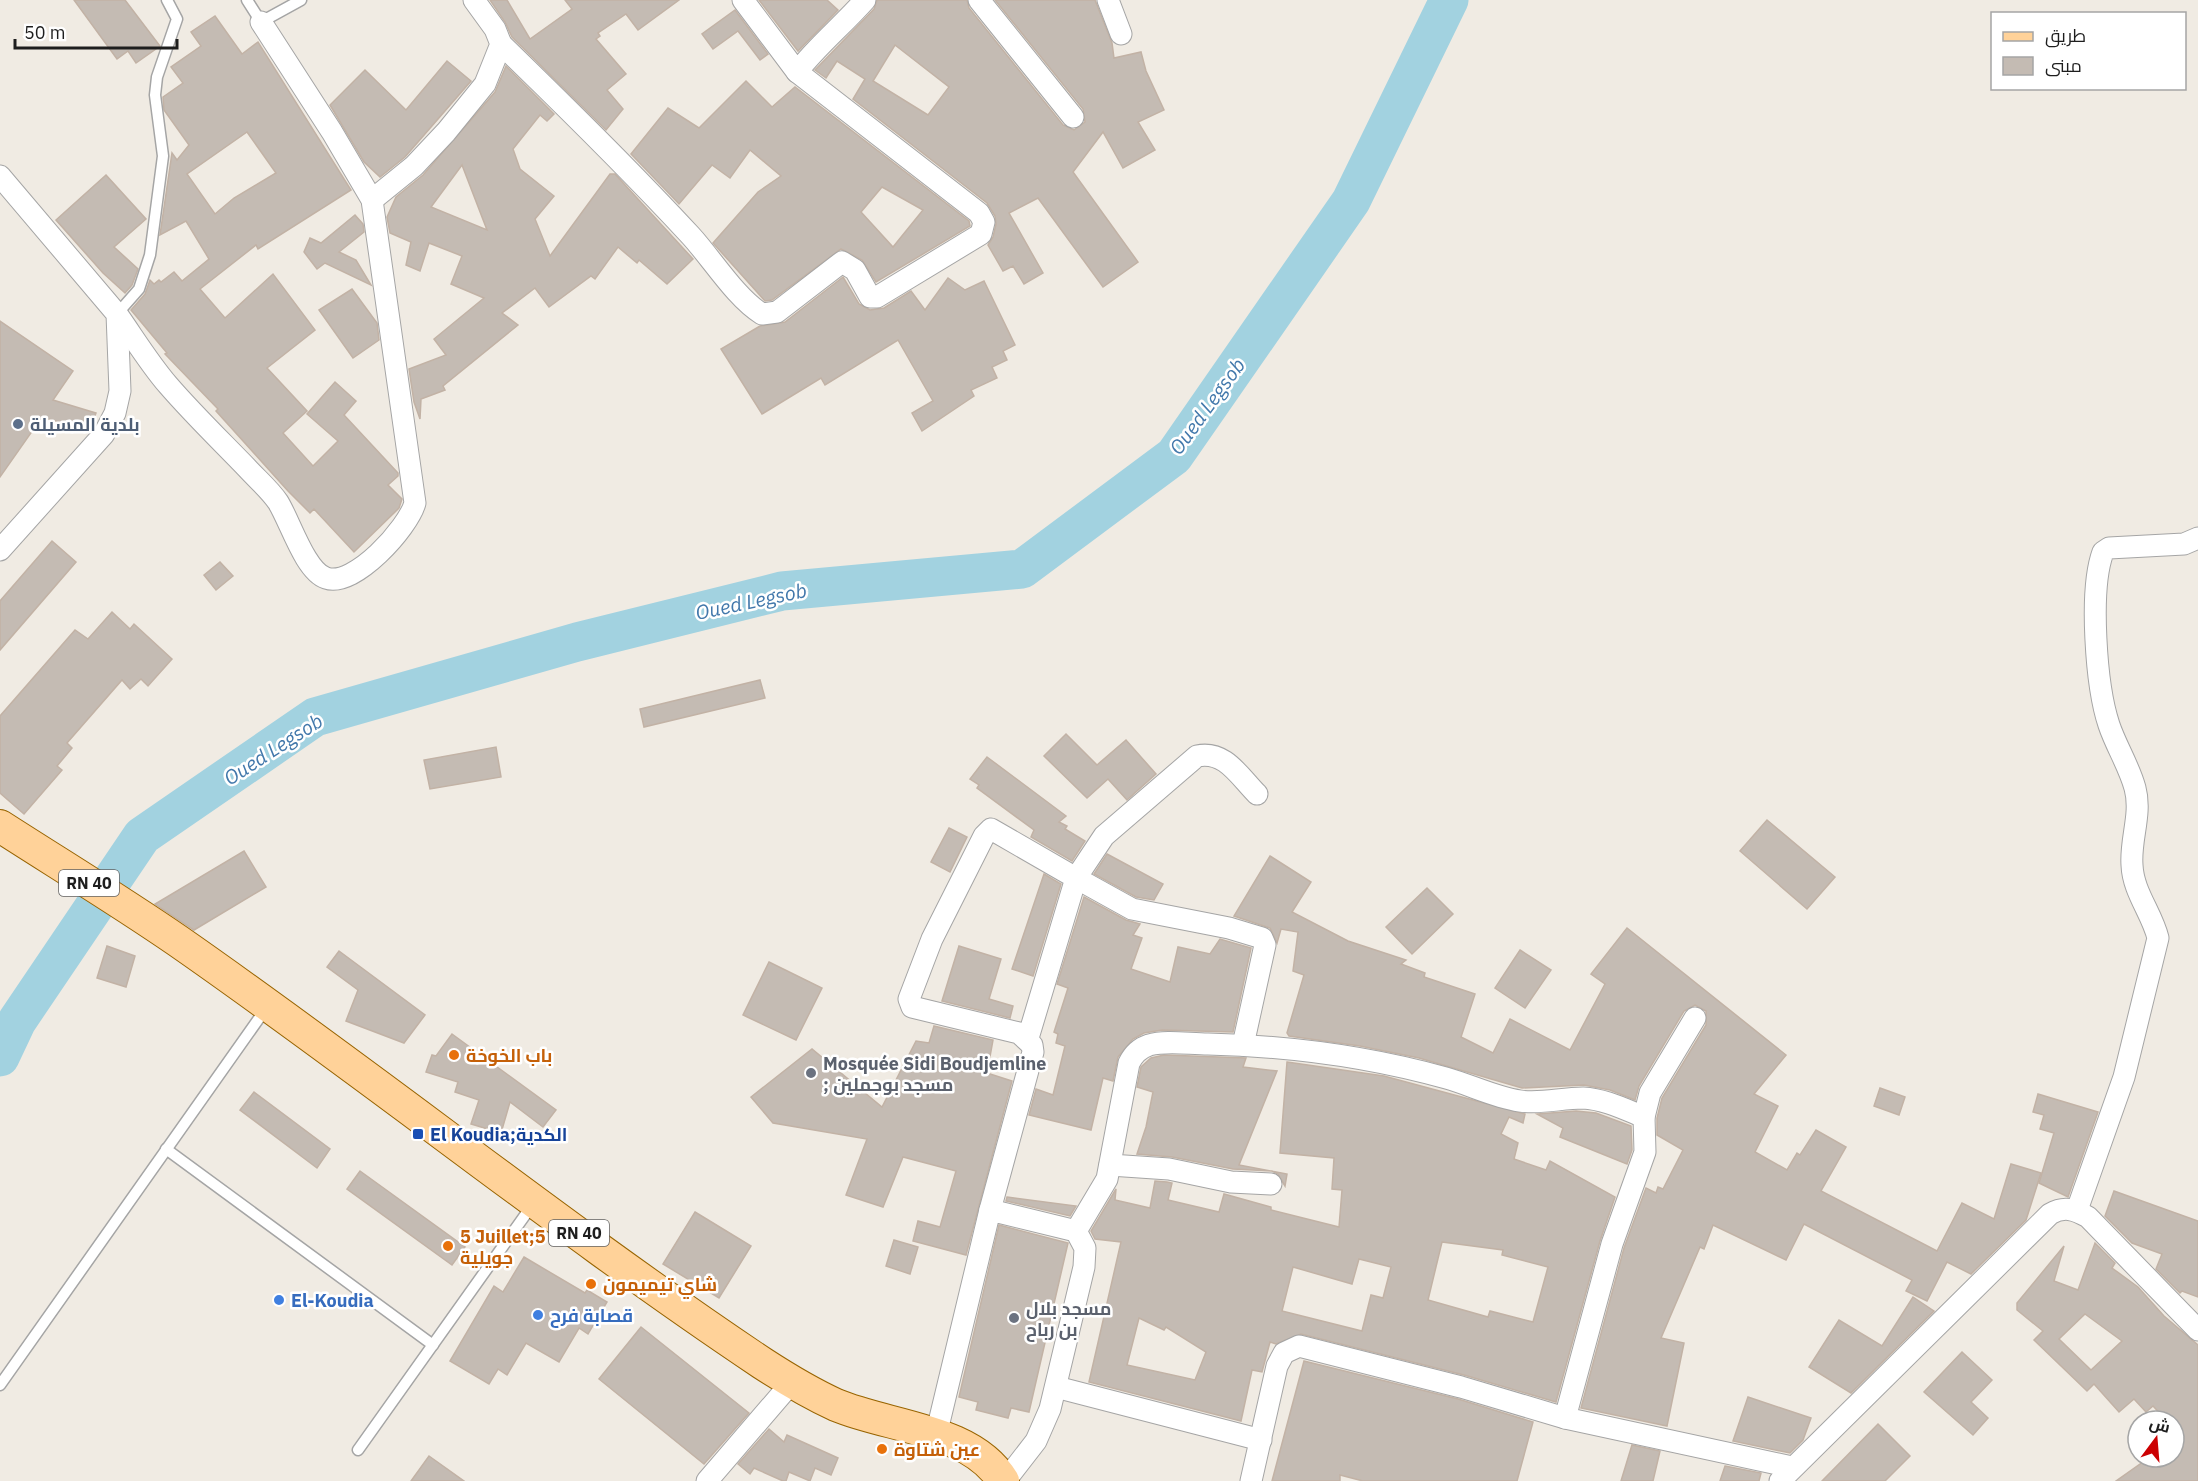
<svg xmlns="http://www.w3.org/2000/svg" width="2198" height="1481" viewBox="0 0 2198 1481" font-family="'IBM Plex Sans',Cairo,sans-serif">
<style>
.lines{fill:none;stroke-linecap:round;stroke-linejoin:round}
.river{stroke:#a2d2e0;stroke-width:39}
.building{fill:#c4bbb3;stroke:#c2b2a5;stroke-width:1.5;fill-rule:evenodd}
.lane-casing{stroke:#a5a5a5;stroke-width:13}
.street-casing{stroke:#a5a5a5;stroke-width:23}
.primary-casing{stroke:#986400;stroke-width:34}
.lane{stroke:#fff;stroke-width:10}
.street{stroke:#fff;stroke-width:21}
.primary{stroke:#ffd299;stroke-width:32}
.service-dot{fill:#5c6f8a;stroke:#fff;stroke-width:2}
.food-dot{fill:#e8710a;stroke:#fff;stroke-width:2}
.worship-dot{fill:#6b7280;stroke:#fff;stroke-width:2}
.transit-dot{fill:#1a4fb4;stroke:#fff;stroke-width:2}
.shop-dot{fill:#3f7fe0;stroke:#fff;stroke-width:2}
.labels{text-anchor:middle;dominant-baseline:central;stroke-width:5;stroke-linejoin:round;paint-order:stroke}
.shield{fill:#fff;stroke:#626262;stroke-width:1.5}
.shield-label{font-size:16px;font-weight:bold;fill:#1e1e1e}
.service-label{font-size:18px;font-weight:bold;fill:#4e5e75;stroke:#fff;text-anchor:start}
.food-label{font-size:18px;font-weight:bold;fill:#c56008;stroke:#fff;text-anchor:start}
.worship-label{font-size:18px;font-weight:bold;fill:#5b616d;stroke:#fff;text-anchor:start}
.transit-label{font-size:18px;font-weight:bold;fill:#164399;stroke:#fff;text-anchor:start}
.shop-label{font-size:18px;font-weight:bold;fill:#366cbe;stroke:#fff;text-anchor:start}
.water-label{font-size:20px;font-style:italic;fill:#4278ab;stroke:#fff}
</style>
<rect width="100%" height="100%" fill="#f0ebe3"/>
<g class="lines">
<path class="river" d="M0 1057 17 1021 142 836 315 717 577 642 782 591 1022 569 1174 456 1351 201 1449 0"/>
</g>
<g class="building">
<path d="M74 0H125L160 46 136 63 128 51 117 59Z"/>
<path d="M490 0H507L530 39 572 9 565 0H679L638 30 626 14 598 33 600 36 596 39 626 74 607 90 623 109 606 130 512 37 505 22Z"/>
<path d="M759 0H827L838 10 798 51Z"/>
<path d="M877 0H967L969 8 1063 125 1074 130 1085 122 1083 109 995 0H1095L1112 43 1114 58 1141 52 1146 71 1164 110 1138 122 1155 150 1123 168 1103 132 1073 172 1138 262 1103 287 1038 198 1009 213 1043 273 1024 284 1013 266 1003 271 988 245 993 237 996 224 995 216 987 203 853 99 865 79 837 61 826 78 815 70 874 9ZM895 45 949 87 928 115 873 81Z"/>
<path d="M735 10 768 54 760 60 738 31 713 49 702 34Z"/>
<path d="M215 16 242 54 258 42 351 190 258 249 256 245 200 289 225 318 273 274 315 330 267 368 307 411 283 433 313 466 338 441 307 414 335 382 356 401 344 415 398 473V476L388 485 402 499 399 508 354 552 314 509 310 513 288 491 216 411 218 409 165 354 167 353 131 310 145 294 150 280 154 284 159 280 161 282 174 272 182 281 209 259 186 221 160 235 172 153 177 160 189 145 164 110 163 97 183 83 171 67 201 46 191 32ZM247 132 276 173 234 198 215 214 187 174Z"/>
<path d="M447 61 471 81 405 157 380 177 364 162 330 105 365 70 406 110Z"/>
<path d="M506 66 554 114 547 121 540 115 513 149 520 169 554 196 535 219 550 256 610 174H615L693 259 667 284 639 260 637 263 618 247 595 279 591 276 549 307 535 288 502 313 518 325 443 386 445 390 421 399 420 419 414 402 409 369 446 355 434 339 484 298 451 284 462 256 429 243 420 271 406 265 411 242 390 233 387 217 396 197 423 175 495 92ZM462 165 487 230 431 207Z"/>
<path d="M746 81 772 107 795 87 969 221 970 226 876 282 862 260 841 249 772 300 765 301 713 243 758 192 781 176 750 150 730 178 712 165 679 204 631 154 668 108 699 128ZM882 187 923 210 893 247 861 212Z"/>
<path d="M106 175 146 219 114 247 138 269 132 285 125 293 103 273 56 220Z"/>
<path d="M355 215 363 224 364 232 339 252 356 260 371 285 325 263 317 269 304 252 310 238 321 243Z"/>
<path d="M843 277 859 304 870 310 884 308 911 291 925 310 948 278 965 290 984 281 1015 345 1003 351 1007 360 992 367 997 378 971 390 974 396 922 431 912 413 933 401 898 340 825 385 821 378 762 414 721 349 760 326 785 322Z"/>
<path d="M352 289 377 323 379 340 353 358 319 310Z"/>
<path d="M0 321 73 371 53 400 96 413 89 431 42 417 0 477Z"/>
<path d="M52 541 76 562 0 650V601Z"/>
<path d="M220 562 233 576 216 590 204 575Z"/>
<path d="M112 612 130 629 134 624 172 659 148 686 141 679 130 689 122 680 67 743 72 748 57 766 62 770 24 814 0 793V716L75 630 88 639Z"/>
<path d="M760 680 765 698 644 727 640 709Z"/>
<path d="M1066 734 1097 765 1126 740 1156 774 1127 800 1108 779 1087 798 1044 756Z"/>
<path d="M496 747 501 777 430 789 424 760Z"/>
<path d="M987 757 1066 816 1059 822 1067 826 1065 829 1085 841 1072 861 1031 837 1034 830 977 788 979 785 970 779Z"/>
<path d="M1767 820 1835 877 1807 909 1740 851Z"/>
<path d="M949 828 967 837 950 872 931 862Z"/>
<path d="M244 851 266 887 194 930 155 904Z"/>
<path d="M1107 854 1163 884 1154 900 1136 897 1094 874Z"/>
<path d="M1270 856 1311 882 1292 912 1348 941 1406 960 1401 964 1425 973 1424 977 1475 994 1461 1037 1493 1053 1510 1019 1570 1050 1605 984 1591 974 1627 928 1786 1055 1754 1094 1778 1106 1755 1152 1787 1170 1797 1153 1800 1155 1816 1130 1846 1147 1821 1191 1937 1251 1962 1203 1994 1219 2011 1164 2041 1173 2026 1220 1971 1274 1947 1262 1927 1301 1906 1291 1912 1280 1804 1224 1786 1260 1713 1225 1704 1249 1700 1247 1661 1338 1684 1343 1667 1426 1581 1408 1624 1248 1646 1188 1656 1193 1658 1187 1663 1189 1683 1150 1657 1135V1118L1662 1098 1706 1025V1011L1695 1005 1684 1011 1639 1086 1635 1100 1610 1090 1584 1085 1522 1088 1419 1058 1360 1046 1289 1036 1287 1033 1304 975 1293 971 1298 932 1281 929 1277 943 1270 928 1234 916Z"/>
<path d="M1044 874 1061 884 1033 976 1012 969Z"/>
<path d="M1427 888 1453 914 1412 954 1386 927Z"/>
<path d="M1084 897 1126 920 1140 924 1133 935 1142 938 1131 969 1170 982 1178 947 1210 954 1220 939 1251 948 1233 1032 1162 1030 1144 1033 1133 1039 1118 1057 1113 1081 1103 1078 1091 1130 1029 1115 1036 1089 1053 1095 1065 1046 1056 1043 1058 1034 1054 1032 1068 988 1057 984Z"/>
<path d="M107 946 135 956 126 987 97 978Z"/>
<path d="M959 946 1001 959 989 999 1013 1006 1010 1018 942 1001Z"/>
<path d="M1520 950 1551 970 1525 1008 1495 988Z"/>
<path d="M339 951 425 1015 404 1043 346 1021 358 990 327 967Z"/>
<path d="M769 962 822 988 796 1040 743 1015Z"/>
<path d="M934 1026 993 1040 987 1073 1012 1081 966 1255 913 1241 918 1221 940 1227 956 1171 903 1157 883 1207 846 1195 867 1139 773 1123 751 1097 812 1049 882 1107 916 1041 929 1043Z"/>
<path d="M452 1034 556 1110 543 1127 510 1102 501 1133 471 1124 479 1100 455 1092 458 1082 426 1072 432 1055 436 1056Z"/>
<path d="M1164 1055 1246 1058 1243 1067 1277 1071 1239 1165 1287 1174 1285 1186 1278 1174 1272 1171 1233 1169 1172 1157 1137 1154 1146 1127 1153 1092 1137 1087 1141 1067 1151 1058Z"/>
<path d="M1287 1062 1384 1076 1525 1114 1523 1123 1509 1117 1501 1134 1518 1143 1514 1159 1546 1170 1550 1161 1615 1197 1600 1241 1556 1402 1464 1375 1301 1334 1276 1344 1270 1342 1262 1372 1252 1370 1241 1421 1089 1382 1121 1242 1095 1239 1091 1231 1116 1189 1115 1200 1150 1208 1155 1181 1167 1182 1172 1183 1168 1200 1219 1212 1224 1194 1271 1207V1210L1339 1227 1342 1190 1332 1189 1334 1158 1280 1153ZM1442 1242 1503 1250 1502 1255 1548 1267 1533 1322 1490 1311 1488 1317 1428 1300ZM1359 1259 1391 1267 1383 1298 1371 1295 1362 1331 1282 1311 1293 1267 1352 1284ZM1139 1318 1164 1330 1166 1327 1206 1352 1195 1380 1127 1365Z"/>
<path d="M1880 1088 1905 1097 1899 1115 1874 1106Z"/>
<path d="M254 1092 330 1149 317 1168 240 1110Z"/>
<path d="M2038 1094 2098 1112 2068 1197 2039 1183 2054 1133 2040 1129 2044 1115 2033 1112Z"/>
<path d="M1576 1111 1596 1113 1631 1126 1632 1150 1627 1164 1560 1137 1563 1128 1537 1114Z"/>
<path d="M360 1171 465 1247 452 1265 347 1189Z"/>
<path d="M2114 1191 2198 1221V1297L2182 1291 2180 1293 2156 1269 2162 1254 2132 1243 2105 1216Z"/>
<path d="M1007 1197 1076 1206 1070 1216 1006 1201Z"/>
<path d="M695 1212 751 1246 719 1298 663 1264Z"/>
<path d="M999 1225 1068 1243 1029 1412 1011 1408 1008 1418 976 1410 978 1402 959 1397Z"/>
<path d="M894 1240 918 1247 910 1274 886 1266Z"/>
<path d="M2095 1243 2115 1263 2112 1268 2138 1287 2164 1316 2198 1345V1481H2116L2150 1457H2174V1447L2183 1438 2174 1429V1421H2167L2153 1406 2146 1412 2134 1399 2119 1412 2094 1384 2087 1391 2034 1340 2043 1331 2017 1310V1303L2064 1246 2054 1281 2078 1290ZM2085 1314 2122 1341 2091 1370 2059 1339Z"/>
<path d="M524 1257 585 1293 587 1290 607 1302 588 1334 579 1328 559 1362 526 1343 507 1375 498 1369 489 1384 450 1361 494 1286 503 1292Z"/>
<path d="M1913 1297 1934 1311 1851 1393 1809 1367 1839 1320 1882 1346Z"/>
<path d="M641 1327 749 1413 704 1464 599 1379Z"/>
<path d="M1962 1352 1992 1380 1971 1402 1988 1418 1973 1435 1924 1392Z"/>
<path d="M1304 1361 1458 1399 1533 1422 1517 1481H1363L1340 1475V1481H1272Z"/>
<path d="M1748 1397 1811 1418 1803 1440 1790 1453 1733 1441Z"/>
<path d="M1878 1424 1910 1456 1885 1481H1822Z"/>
<path d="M769 1429 784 1442 787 1435 838 1458 831 1475 815 1468 810 1481 789 1472 786 1481H783L754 1468 750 1474 738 1464Z"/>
<path d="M1632 1445 1660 1451 1653 1481H1621Z"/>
<path d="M429 1456 464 1481H411Z"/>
<path d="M1725 1466 1761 1473 1759 1481H1720Z"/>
</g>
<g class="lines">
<defs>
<g id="lane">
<path d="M247 0 261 22 301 0"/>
<path d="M117 314 139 289 150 255 163 156 155 95 157 77 177 19 167 0"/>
<path d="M166 1149 433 1345"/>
<path d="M0 1385 267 1007"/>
<path d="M358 1450 533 1204"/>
</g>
<g id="street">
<path d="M743 0 797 72C817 46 843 25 865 0"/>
<path d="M979 0 1073 117"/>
<path d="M1108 0 1121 34"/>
<path d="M501 44C566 107 630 170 691 236 712 259 736 298 762 314L777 312 842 262 855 270 870 297H877L981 234 984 222 979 213 797 72"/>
<path d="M0 176 117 314 120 391 115 413 104 434 0 550"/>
<path d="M372 200 414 166 446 132 485 84 501 44 495 29 474 0"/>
<path d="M117 314C134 338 149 363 168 385 193 414 221 441 247 468 257 479 270 490 278 502 290 521 305 571 326 578 354 588 408 528 415 503L372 200 332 132 261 22"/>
<path d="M1243 1045 1265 945 1262 938 1229 928 1132 909 1076 878 1104 836 1197 756C1225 750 1239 776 1257 794"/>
<path d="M1110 1165 1169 1169 1231 1182 1271 1184"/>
<path d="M990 1210 1033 1052 1032 1045 1019 1033 912 1007 909 999 932 939 984 836 991 829 1076 878 1028 1038"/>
<path d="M2077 1210 2124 1077 2158 938C2152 913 2133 892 2132 865 2130 839 2142 814 2135 788 2129 766 2116 746 2109 725 2096 686 2089 590 2103 552L2109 548 2184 544 2198 538"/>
<path d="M1076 1231 1107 1179 1129 1063C1133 1055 1140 1048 1149 1045 1166 1040 1189 1044 1208 1044 1289 1046 1367 1056 1446 1078 1471 1085 1494 1097 1520 1101 1542 1104 1561 1098 1583 1098 1604 1099 1624 1109 1644 1117"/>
<path d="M1056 1387 1261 1440"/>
<path d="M1565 1418 1612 1244 1645 1152 1644 1117 1650 1093 1695 1018"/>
<path d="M936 1435 990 1210 1076 1231 1085 1248 1084 1267 1050 1409 1036 1441 1005 1481"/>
<path d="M707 1481 793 1381"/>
<path d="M1251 1481 1277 1366 1284 1353 1299 1346 1461 1387 1565 1418 1792 1467"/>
<path d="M1780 1481 2050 1214C2064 1206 2074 1209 2088 1217L2198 1330"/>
</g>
<path id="primary" d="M0 826C59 864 120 901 178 941 375 1078 563 1230 762 1363 785 1378 812 1394 836 1405 888 1427 972 1429 1003 1481"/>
</defs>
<use href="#lane" class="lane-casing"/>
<use href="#street" class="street-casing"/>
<use href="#primary" class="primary-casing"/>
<use href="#lane" class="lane"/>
<use href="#street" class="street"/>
<use href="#primary" class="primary"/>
</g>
<circle class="service-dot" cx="18" cy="424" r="6"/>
<g class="food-dot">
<circle cx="454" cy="1055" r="6"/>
<circle cx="448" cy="1246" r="6"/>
<circle cx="591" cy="1284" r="6"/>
<circle cx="882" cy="1449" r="6"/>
</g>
<g class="worship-dot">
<circle cx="811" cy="1073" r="6"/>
<circle cx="1014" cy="1318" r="6"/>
</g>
<rect class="transit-dot" x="412" y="1128" width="12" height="12" rx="3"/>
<g class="shop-dot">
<circle cx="279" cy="1300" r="6"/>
<circle cx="538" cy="1315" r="6"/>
</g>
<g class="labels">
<g class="shield">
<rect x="59" y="870" width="60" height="26" rx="4.5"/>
<rect x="549" y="1220" width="60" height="26" rx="4.5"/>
</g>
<g class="shield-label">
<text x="89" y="883">RN 40</text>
<text x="579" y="1233">RN 40</text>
</g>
<g class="service-label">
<text x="30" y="424">بلدية المسيلة</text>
</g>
<g class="food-label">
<text x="466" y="1055">باب الخوخة</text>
<text x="460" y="1236">5 Juillet;5<tspan x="460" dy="21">جويلية</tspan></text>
<text x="603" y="1284">شاي تيميمون</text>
<text x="894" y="1449">عين شتاوة</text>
</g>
<g class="worship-label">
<text x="823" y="1063">Mosquée Sidi Boudjemline<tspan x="823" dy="21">; مسجد بوجملين</tspan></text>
<text x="1026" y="1308">مسجد بلال<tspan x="1026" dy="21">بن رباح</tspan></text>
</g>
<g class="transit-label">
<text x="430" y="1134">El Koudia;الكدية</text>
</g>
<g class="shop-label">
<text x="291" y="1300">El-Koudia</text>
<text x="550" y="1315">قصابة فرح</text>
</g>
<g class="water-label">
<text transform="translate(1207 406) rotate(-54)">Oued Legsob</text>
<text transform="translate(751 601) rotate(-12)">Oued Legsob</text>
<text transform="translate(273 749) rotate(-33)">Oued Legsob</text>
</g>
</g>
<rect x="1991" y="12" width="195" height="78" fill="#ffffff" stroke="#a5a5a5" stroke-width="1.5"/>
<rect x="2003" y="32" width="30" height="9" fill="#ffd299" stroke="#a5a5a5" stroke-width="1.5"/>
<text x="2045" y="42" font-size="18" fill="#1e1e1e">طريق</text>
<rect x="2003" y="57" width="30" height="18" fill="#c4bbb3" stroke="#a5a5a5" stroke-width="1.5"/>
<text x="2045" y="72" font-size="18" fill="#1e1e1e">مبنى</text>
<g transform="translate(2156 1439) rotate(16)"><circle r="28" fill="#ffffff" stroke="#a5a5a5" stroke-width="1.5"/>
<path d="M0-4.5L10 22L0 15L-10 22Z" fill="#cc0002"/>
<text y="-9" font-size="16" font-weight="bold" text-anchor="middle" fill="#1e1e1e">ش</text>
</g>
<path d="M15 39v9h162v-9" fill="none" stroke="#1e1e1e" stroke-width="3"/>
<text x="24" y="39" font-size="18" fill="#1e1e1e" stroke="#ffffff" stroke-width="4.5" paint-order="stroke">50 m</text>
</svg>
